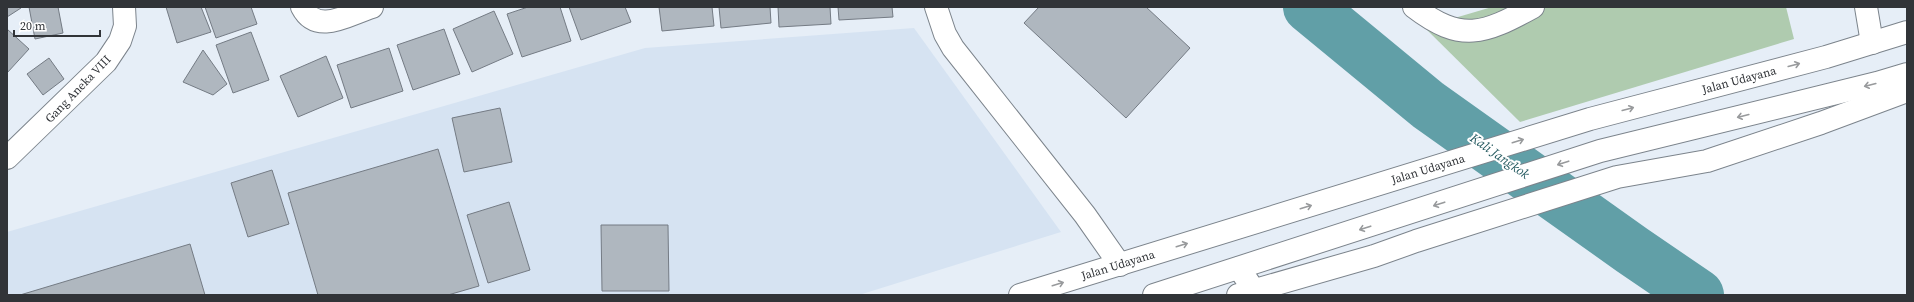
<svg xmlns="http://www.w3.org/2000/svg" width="1914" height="302" viewBox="0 0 1914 302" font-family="'Source Serif 4',serif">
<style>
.built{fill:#d6e3f2}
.green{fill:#afcbaf}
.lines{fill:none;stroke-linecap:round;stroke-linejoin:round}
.river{stroke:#619fa7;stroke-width:52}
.building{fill:#afb7bf;stroke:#747b84}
.pedestrian-casing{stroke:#7c848c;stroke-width:24}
.minor-casing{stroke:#7c848c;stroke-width:24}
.secondary-casing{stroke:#7c848c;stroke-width:24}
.pedestrian{stroke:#fff;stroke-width:22}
.minor{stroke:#fff;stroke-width:22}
.secondary{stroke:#fff;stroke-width:22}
.oneway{stroke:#989a9c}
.labels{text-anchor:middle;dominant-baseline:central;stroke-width:4;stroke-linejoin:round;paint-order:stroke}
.street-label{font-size:12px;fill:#313438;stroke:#fff}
.water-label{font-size:13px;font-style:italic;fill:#255a60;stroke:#fff}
</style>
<rect width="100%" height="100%" fill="#e6eef7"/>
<path class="built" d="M914 28 1061 232 859 295H7V232L645 48Z"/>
<path class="green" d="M1492 7H1786L1794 39 1520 122 1424 27Z"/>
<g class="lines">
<path class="river" d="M1309 7 1428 105 1632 250 1698 295"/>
</g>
<g class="building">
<path d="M7 7H20L21 8 7 17Z"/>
<path d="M29 7H58L63 33 35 39Z"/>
<path d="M166 7H201L211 32 177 43Z"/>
<path d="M205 7H251L257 24 216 38Z"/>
<path d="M528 7H560L571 41 522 57 507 14Z"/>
<path d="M569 7H625L631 22 581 40Z"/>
<path d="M659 7H712L714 26 662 31Z"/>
<path d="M719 7H770L771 23 721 28Z"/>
<path d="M778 7H830L831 24 779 27Z"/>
<path d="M838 7H892L893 17 839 20Z"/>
<path d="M1039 7H1146L1190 48 1126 118 1024 23Z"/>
<path d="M494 11 513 54 472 72 453 29Z"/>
<path d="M7 29 29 49 7 73Z"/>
<path d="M444 29 460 74 413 90 397 45Z"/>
<path d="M251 32 269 80 233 93 216 45Z"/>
<path d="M389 48 403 91 351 108 337 65Z"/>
<path d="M203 50 227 84 213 95 183 82Z"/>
<path d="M326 56 343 98 298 117 280 76Z"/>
<path d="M49 58 64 79 43 95 27 74Z"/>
<path d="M500 108 512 162 464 172 452 118Z"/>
<path d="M438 149 479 286 448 295H318L288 193Z"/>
<path d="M272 170 289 224 248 237 231 183Z"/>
<path d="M509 202 530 270 488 283 467 215Z"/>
<path d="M601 225H668L669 291H602Z"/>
<path d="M190 244 205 295H20Z"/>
</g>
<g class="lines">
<defs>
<path id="pedestrian" d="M1238 295 1374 256 1416 241 1617 177 1707 161 1821 123 1907 91"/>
<g id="minor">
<path d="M302 7C317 36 349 14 372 7"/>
<path d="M936 7 945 34 953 48 1085 215 1120 265"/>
<path d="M1414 7C1461 43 1484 34 1533 7"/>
<path d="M1866 7 1872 43"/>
<path d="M7 158 106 62 120 41 125 26 124 7"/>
<path d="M1239 268 1257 295"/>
</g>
<g id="secondary">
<path d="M1020 295 1590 119 1826 57 1907 32"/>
<path d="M1154 295 1600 151 1877 83 1907 74"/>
</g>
</defs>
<use href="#pedestrian" class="pedestrian-casing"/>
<use href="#minor" class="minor-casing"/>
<use href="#secondary" class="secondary-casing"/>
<use href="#pedestrian" class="pedestrian"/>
<use href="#minor" class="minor"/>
<use href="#secondary" class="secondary"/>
</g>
<defs><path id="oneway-shaft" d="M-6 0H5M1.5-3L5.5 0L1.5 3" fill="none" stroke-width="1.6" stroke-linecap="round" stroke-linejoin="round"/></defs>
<g class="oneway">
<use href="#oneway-shaft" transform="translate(1794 65) rotate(-15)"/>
<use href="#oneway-shaft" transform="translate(1870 85) rotate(166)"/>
<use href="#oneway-shaft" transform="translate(1628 109) rotate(-15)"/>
<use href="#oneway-shaft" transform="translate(1743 116) rotate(166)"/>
<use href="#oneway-shaft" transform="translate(1518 141) rotate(-17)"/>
<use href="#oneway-shaft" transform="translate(1563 163) rotate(162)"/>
<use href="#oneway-shaft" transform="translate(1439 204) rotate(162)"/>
<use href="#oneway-shaft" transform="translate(1306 207) rotate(-17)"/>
<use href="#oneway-shaft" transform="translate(1365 228) rotate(162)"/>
<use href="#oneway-shaft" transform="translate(1182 245) rotate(-17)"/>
<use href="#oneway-shaft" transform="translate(1058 284) rotate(-17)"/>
</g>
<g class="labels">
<g class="street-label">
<text transform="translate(1739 80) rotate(-15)">Jalan Udayana</text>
<text transform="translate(78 89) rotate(-46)">Gang Aneka VIII</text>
<text transform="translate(1428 169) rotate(-17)">Jalan Udayana</text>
<text transform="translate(1118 265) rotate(-17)">Jalan Udayana</text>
</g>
<g class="water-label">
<text transform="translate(1500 156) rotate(35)">Kali Jangkok</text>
</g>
</g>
<rect width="1914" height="302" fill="none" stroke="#313438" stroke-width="16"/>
<path d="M14 30v6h86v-6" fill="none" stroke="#313438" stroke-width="2"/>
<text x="20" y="30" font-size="12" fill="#313438" stroke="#ffffff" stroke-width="3" paint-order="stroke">20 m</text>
</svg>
